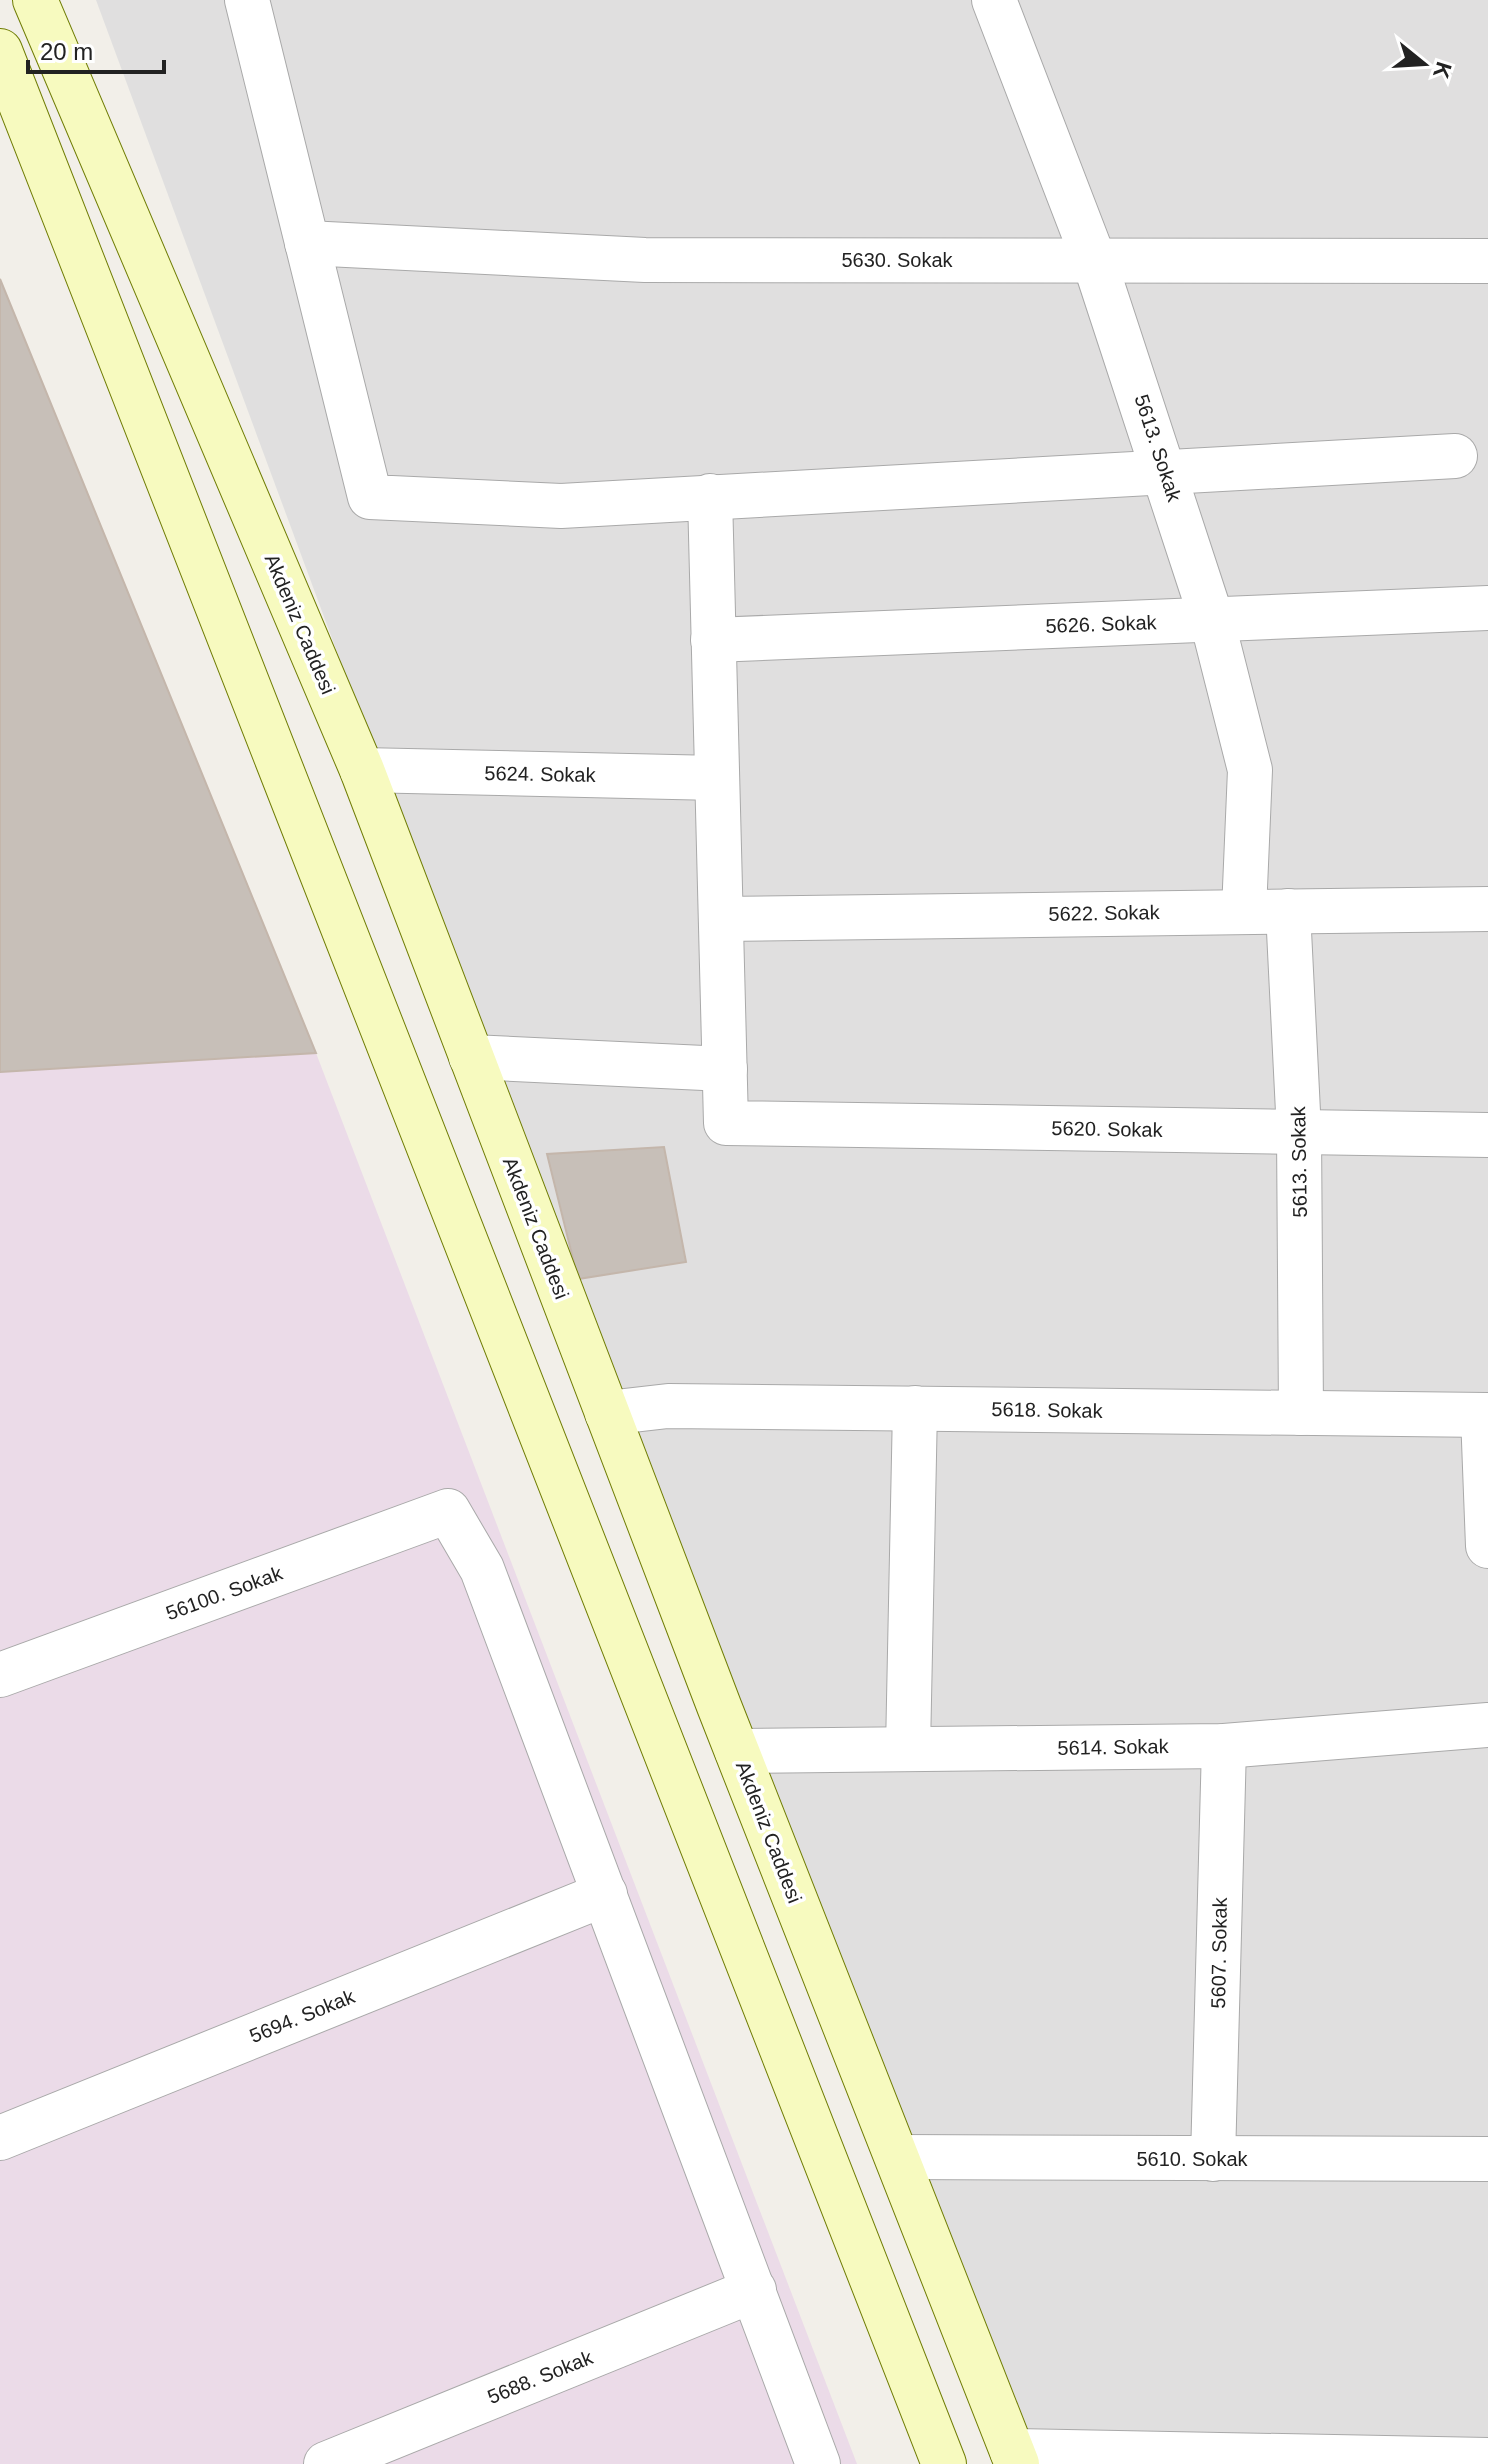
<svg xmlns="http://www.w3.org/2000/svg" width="1488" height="2464" viewBox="0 0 1488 2464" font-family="Arial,sans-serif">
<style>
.residential{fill:#e0dfdf}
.industrial{fill:#ebdbe8}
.building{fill:#c7bfb8;stroke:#c4b6ab;stroke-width:2}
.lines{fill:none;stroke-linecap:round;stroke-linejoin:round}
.minor-casing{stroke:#a9a9a9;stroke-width:46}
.secondary-casing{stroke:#707d05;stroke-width:46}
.minor{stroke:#fff;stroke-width:44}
.secondary{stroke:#f7fabf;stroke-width:44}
.labels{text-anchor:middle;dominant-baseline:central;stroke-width:7;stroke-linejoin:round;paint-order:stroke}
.street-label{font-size:20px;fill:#222;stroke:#fff}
</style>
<rect width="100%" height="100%" fill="#f2efe9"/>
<path class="residential" d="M96 0H1488V2464H1042L601 1366Z"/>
<path class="industrial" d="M316 1053 857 2464H0V1072Z"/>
<g class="building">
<path d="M0 279 316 1053 0 1072Z"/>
<path d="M664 1147 686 1262 578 1279 547 1154Z"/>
</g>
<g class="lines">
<defs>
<g id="minor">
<path d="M247 0 370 497 561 506 1455 456"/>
<path d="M994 0 1094 260 1212 620 1250 770 1244 911"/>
<path d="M307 243 645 260 1488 261"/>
<path d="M710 496 726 1123 1488 1135"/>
<path d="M713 640 1488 608"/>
<path d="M362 770 717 778"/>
<path d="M1288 911 1299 1132 1301 1413"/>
<path d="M721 919 1488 909"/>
<path d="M471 1057 725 1069"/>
<path d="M607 1413 668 1406 1488 1415"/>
<path d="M1483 1415 1488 1546"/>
<path d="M0 1675 448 1511 482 1569 818 2464"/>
<path d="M908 1749 915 1408"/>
<path d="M737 1751 1224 1746 1488 1725"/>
<path d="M0 2138 605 1894"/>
<path d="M897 2157 1488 2159"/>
<path d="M1213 2159 1224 1746"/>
<path d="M1012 2451 1488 2460"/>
<path d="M326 2464 754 2290"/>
</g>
<g id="secondary">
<path d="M35 0 362 770 719 1706 1017 2464"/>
<path d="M0 51 944 2464"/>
</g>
</defs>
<use href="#minor" class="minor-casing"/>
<use href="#secondary" class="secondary-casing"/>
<use href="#minor" class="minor"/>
<use href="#secondary" class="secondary"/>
</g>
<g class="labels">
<g class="street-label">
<text x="897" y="260">5630. Sokak</text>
<text transform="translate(1158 448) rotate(72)">5613. Sokak</text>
<text transform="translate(300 624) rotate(67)">Akdeniz Caddesi</text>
<text transform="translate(1101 624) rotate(-2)">5626. Sokak</text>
<text transform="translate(540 774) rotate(1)">5624. Sokak</text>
<text transform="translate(1104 913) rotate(-1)">5622. Sokak</text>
<text transform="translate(1107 1129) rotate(1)">5620. Sokak</text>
<text transform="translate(1299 1162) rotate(-91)">5613. Sokak</text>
<text transform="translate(536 1228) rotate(69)">Akdeniz Caddesi</text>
<text transform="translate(1047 1410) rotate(1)">5618. Sokak</text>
<text transform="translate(224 1593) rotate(-20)">56100. Sokak</text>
<text transform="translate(1113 1747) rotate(-1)">5614. Sokak</text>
<text transform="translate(769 1832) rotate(69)">Akdeniz Caddesi</text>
<text transform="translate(1219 1953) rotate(-89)">5607. Sokak</text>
<text transform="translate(302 2016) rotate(-22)">5694. Sokak</text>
<text x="1192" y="2159">5610. Sokak</text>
<text transform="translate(540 2377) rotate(-22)">5688. Sokak</text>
</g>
</g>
<g transform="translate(1424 64) rotate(108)" stroke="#ffffff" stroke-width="6" paint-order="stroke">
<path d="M0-6L14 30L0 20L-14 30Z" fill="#222222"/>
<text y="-12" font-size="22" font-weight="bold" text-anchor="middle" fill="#222222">K</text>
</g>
<path d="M28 60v12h136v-12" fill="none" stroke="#222222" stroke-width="4"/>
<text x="40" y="60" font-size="24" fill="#222222" stroke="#ffffff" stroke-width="6" paint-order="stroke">20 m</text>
</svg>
